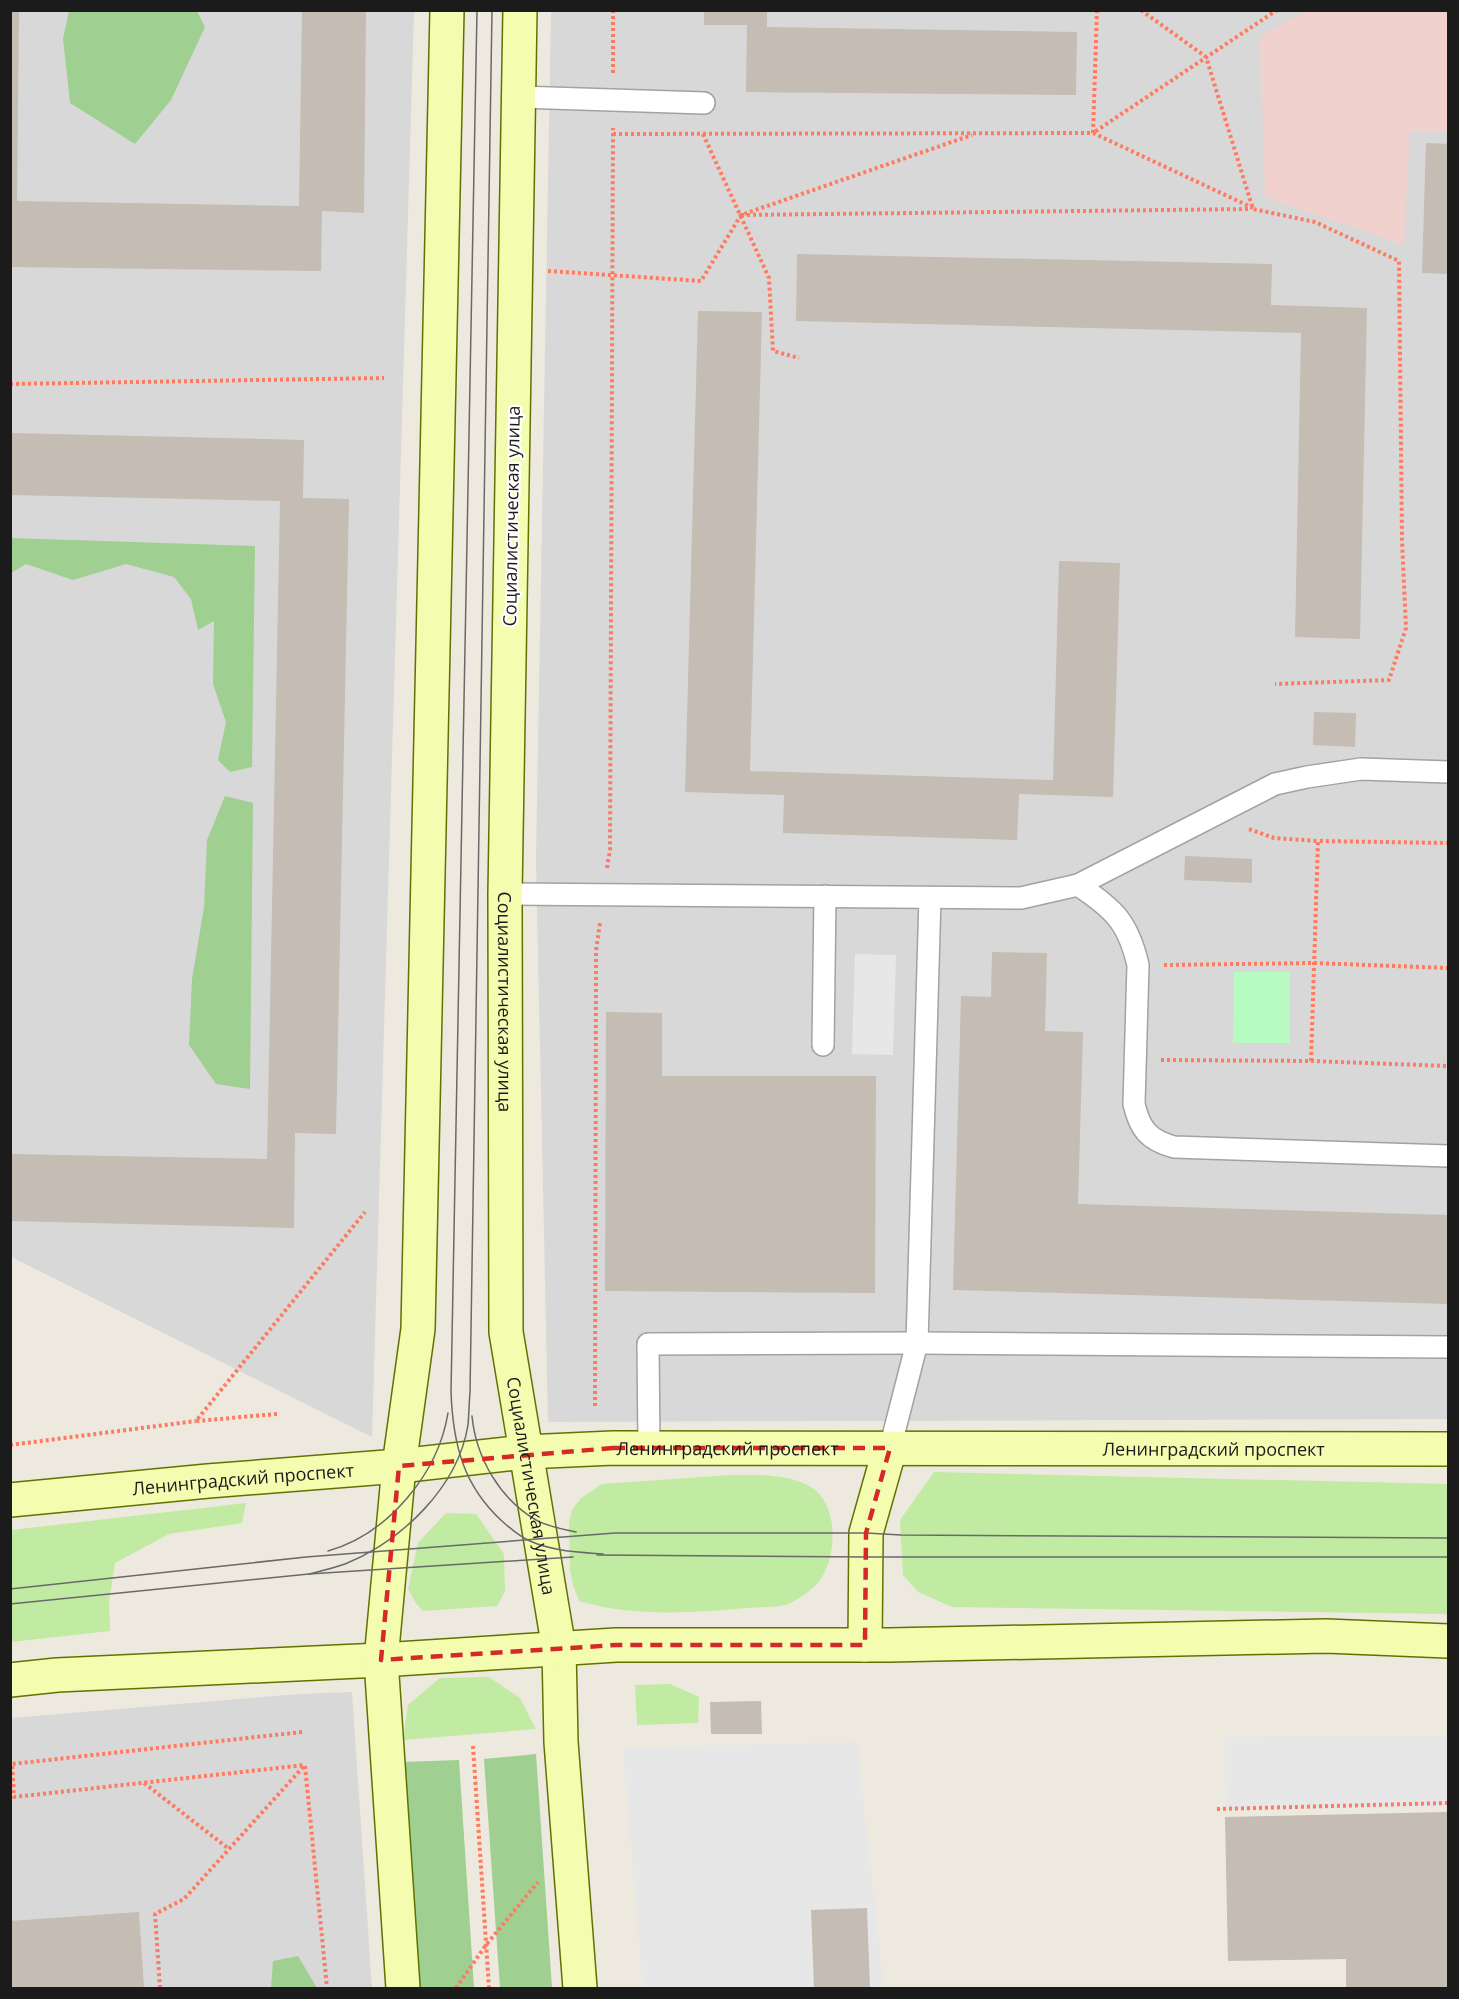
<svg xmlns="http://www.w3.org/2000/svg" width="1459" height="1999" viewBox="0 0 1459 1999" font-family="'Open Sans',sans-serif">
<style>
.residential{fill:#d9d8d8}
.commercial{fill:#f0d1cd}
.grass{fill:#c1eba2}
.forest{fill:#a0cf92}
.park{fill:#b8fbc2}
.parking{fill:#e7e7e7}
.building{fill:#c5bcb3}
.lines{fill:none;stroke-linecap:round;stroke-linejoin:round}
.lane-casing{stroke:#a2a2a2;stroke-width:24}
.secondary-casing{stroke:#5f7300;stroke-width:36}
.path{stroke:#ff7a5f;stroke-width:4;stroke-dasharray:3 3;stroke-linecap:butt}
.lane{stroke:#fff;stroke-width:21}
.secondary{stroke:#f3fcaf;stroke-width:33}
.tram{stroke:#696969;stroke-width:1.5}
.marked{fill:none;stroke:#d62828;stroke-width:4.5;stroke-dasharray:12 8;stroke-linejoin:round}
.labels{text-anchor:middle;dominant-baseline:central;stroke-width:4.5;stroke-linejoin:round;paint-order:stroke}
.street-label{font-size:18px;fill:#1b1b1b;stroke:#fff}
</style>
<rect width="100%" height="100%" fill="#ede9df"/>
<g class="residential">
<path d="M10 11H414L372 1437 11 1257Z"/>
<path d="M551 11H1448V1419L548 1422 536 860Z"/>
<path d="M352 1692 372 1988H11V1718L298 1694Z"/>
</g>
<path class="commercial" d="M1306 11H1448V132L1410 131 1404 245 1265 197 1260 37Z"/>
<g class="grass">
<path d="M934 1472 1448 1484V1614L952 1607 918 1592 903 1575 900 1520Z"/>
<path d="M730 1475C756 1475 788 1473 811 1487 838 1504 837 1551 823 1575 817 1587 800 1599 788 1604 776 1608 759 1607 747 1608 691 1613 633 1617 579 1601L573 1585 570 1570 569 1522 572 1510 581 1498 602 1484Z"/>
<path d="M246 1503 242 1523 169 1534 115 1563 109 1602 110 1631 11 1642V1530Z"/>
<path d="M446 1513 476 1514 504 1554 505 1591 497 1606 423 1611 415 1602 408 1589 418 1543Z"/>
<path d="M489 1677 520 1698 536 1729 403 1740 408 1705 440 1678Z"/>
<path d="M670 1684 699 1697 698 1723 637 1725 635 1685Z"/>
</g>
<g class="forest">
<path d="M69 11H197L205 27 171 100 135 144 70 103 63 39Z"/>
<path d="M11 538 255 546 252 767 230 772 218 760 226 722 213 684 214 621 198 630 191 599 174 577 126 564 73 580 26 564 11 573Z"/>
<path d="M225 796 253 803 250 1089 216 1084 189 1045 192 979 204 907 207 840Z"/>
<path d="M536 1754 552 1988H500L484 1759Z"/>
<path d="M459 1760 474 1988H417L402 1762Z"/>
<path d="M298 1956 317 1988H271L273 1961Z"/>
</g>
<path class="park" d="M1234 972H1290V1043H1233Z"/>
<g class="parking">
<path d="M855 954 896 955 893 1055 852 1054Z"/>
<path d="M1448 1736V1808L1226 1809 1225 1737Z"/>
<path d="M857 1742 884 1988H643L623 1748Z"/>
</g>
<g class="building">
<path d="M10 10H19L17 201 299 206 302 10H366L364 213 322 211 321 271 10 267Z"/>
<path d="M704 10H767V27L1077 32 1076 95 746 92 747 25H704Z"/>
<path d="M1426 143 1448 144V274L1422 273Z"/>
<path d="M797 254 1272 264 1271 305 1367 308 1360 639 1295 637 1301 333 796 321Z"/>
<path d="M698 311 762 312 750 771 1053 780 1059 561 1120 563 1113 797 1019 794 1017 840 783 833 784 795 685 792Z"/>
<path d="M10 433 304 440 303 498 349 499 336 1134 295 1133 294 1228 10 1221V1154L267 1159 280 501 10 495Z"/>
<path d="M1314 712 1356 713 1355 747 1313 745Z"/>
<path d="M1185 856 1252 859V883L1184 880Z"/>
<path d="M992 952 1047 953 1045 1031 1083 1032 1078 1204 1448 1215V1304L953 1290 961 996 991 997Z"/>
<path d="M606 1012 662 1013V1076H876L875 1293 605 1291Z"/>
<path d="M761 1701 762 1734H711L710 1702Z"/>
<path d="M1448 1812V1988H1346V1959L1228 1961 1225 1817Z"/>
<path d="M867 1908 870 1988H814L811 1910Z"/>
<path d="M139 1912 144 1988H10V1921Z"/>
</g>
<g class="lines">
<defs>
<g id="lane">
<path d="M519 97 704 103"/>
<path d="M1078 885C1114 909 1128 922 1138 965L1134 1104C1140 1130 1149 1140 1174 1147L1448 1156"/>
<path d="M505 894 1021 898 1078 885 1275 784 1307 777 1361 769 1448 772"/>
<path d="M823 1045 825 896"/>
<path d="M649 1447 648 1344 917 1343 1448 1347"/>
<path d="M890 1448 917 1343 930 898"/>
</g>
<g id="secondary">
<path id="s1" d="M520 10 505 894 506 1332 559 1649 561 1742 580 1988"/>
<path id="s2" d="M10 1500 208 1481 399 1466 525 1452 613 1448 1448 1449"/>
<path d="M865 1645 866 1533 890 1448"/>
<path d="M10 1680 57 1675 381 1660 616 1645H889L1326 1636 1448 1641"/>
<path d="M403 1988 381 1660 399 1466 418 1329 447 10"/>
</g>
</defs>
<use href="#lane" class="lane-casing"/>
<use href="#secondary" class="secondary-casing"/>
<g class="path">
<path d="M1097 10 1093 133 1277 10"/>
<path d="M1141 10 1206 57 1253 209 1315 222 1399 261 1402 540 1406 628 1389 680 1275 684"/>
<path d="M613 73V10"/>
<path d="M613 134 1093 133 1253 208"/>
<path d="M703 134 769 278 773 351 799 358"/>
<path d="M741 215 1250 209"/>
<path d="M548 271 701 281 741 215 972 135"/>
<path d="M10 384 384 378"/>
<path d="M1249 829 1274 838 1318 841"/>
<path d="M607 868 610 850 613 128"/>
<path d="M1164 965 1314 963 1448 968"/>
<path d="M1161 1060 1311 1061 1448 1066"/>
<path d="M1311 1061 1318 841 1448 843"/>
<path d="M595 1406 596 951 600 923"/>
<path d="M277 1414 196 1421 365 1212"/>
<path d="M10 1445 196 1421"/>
<path d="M302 1732 12 1764 14 1797 305 1765"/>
<path d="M473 1746 489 1988"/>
<path d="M305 1766 327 1988"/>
<path d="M144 1783 229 1849"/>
<path d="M1217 1809 1448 1803"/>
<path d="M160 1988 155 1914 184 1899 304 1766"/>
<path d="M456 1988 486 1945 538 1882"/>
</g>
<use href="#lane" class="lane"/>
<use href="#secondary" class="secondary"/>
<g class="tram">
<path d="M477 10 451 1392C453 1444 463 1486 503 1522 511 1529 520 1537 530 1541 552 1551 578 1552 603 1554"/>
<path d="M472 1416C476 1458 500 1499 536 1520 548 1527 563 1529 576 1532"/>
<path d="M328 1551C388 1534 438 1474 448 1413"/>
<path d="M597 1555 866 1557H1448"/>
<path d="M309 1574C321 1571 334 1568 345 1564 402 1541 458 1487 468 1425 469 1414 469 1403 470 1393L492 10"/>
<path d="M10 1589 306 1557 615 1533H866L901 1535 1448 1538"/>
<path d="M10 1604 309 1574 573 1557"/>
</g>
</g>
<path class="marked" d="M613 1448H890L866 1533 865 1645H616L381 1660 399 1466Z"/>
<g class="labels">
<g class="street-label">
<text transform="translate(511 516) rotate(-89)">Социалистическая улица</text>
<text stroke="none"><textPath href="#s1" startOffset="992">Социалистическая улица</textPath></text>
<text stroke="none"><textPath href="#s2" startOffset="720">Ленинградский проспект</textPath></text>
<text stroke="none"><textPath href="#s2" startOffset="1206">Ленинградский проспект</textPath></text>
<text stroke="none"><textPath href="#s2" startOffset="234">Ленинградский проспект</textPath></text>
<text stroke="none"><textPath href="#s1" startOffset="1478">Социалистическая улица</textPath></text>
</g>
</g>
<rect width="1459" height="1999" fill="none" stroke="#1b1b1b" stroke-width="24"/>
</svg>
